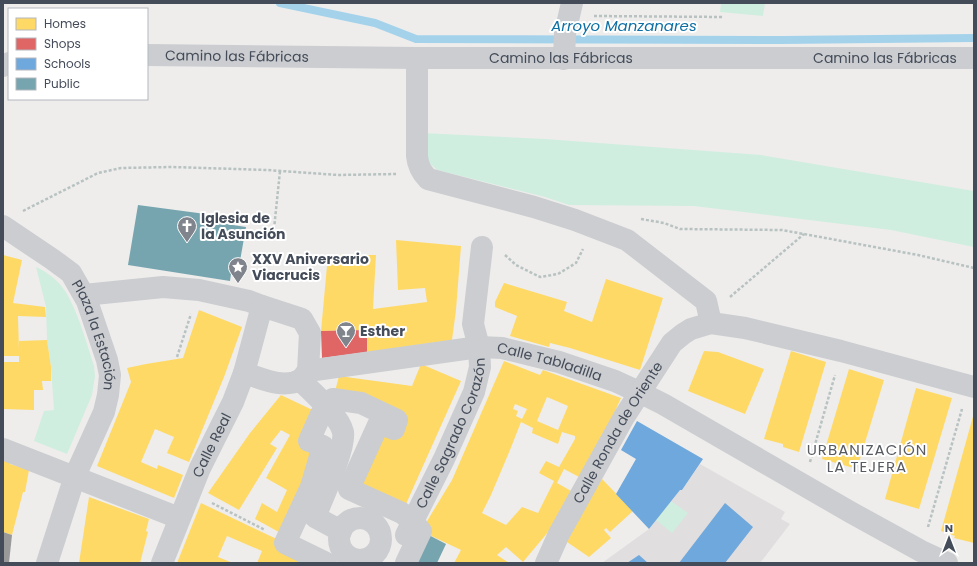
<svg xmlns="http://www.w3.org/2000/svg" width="977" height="566" viewBox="0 0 977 566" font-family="Poppins,sans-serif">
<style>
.education{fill:#e0dede}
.green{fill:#d0eedf}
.homes{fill:#ffd966;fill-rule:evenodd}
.shops{fill:#e06666}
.schools{fill:#6fa8dc}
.public{fill:#76a5af}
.industry{fill:#999}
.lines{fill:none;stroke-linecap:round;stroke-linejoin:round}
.stream{stroke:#a4d2eb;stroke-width:8}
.path{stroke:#b7c2c1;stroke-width:2.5;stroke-dasharray:3 2;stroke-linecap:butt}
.street{stroke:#cbcdd0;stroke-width:22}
.labels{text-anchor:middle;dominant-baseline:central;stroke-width:4;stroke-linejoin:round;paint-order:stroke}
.street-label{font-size:14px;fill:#444c59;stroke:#fff}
.poi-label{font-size:14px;font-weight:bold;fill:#444c59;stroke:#fff;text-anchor:start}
.water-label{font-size:15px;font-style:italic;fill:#0d6fa4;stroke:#fff}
.neighbourhood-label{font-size:15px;letter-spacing:1px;fill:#585b61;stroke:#fff}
</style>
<rect width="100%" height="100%" fill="#eeedec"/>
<path class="education" d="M700 464 785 512 781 519 790 524 760 563H602L649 529 680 490H682Z"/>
<g class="green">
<path d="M721 3H765L763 16 720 12Z"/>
<path d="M422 133 545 139 761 155 974 191V247L891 230 694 206 569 205 545 197 437 170 426 160Z"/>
<path d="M36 267C47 272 58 280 65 291 77 309 87 344 94 366L95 376 92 395 67 454 34 441 44 411 54 410 51 367 47 340 46 307Z"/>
<path d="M671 501 688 513 672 533 656 520Z"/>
</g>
<g class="homes">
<path d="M396 240 461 246 456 310 452 340 367 352V330L321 331 328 255H376L373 309 427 302 425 288 398 290Z"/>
<path d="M3 255 22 260 13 303 45 307 46 317 18 316 19 350V341L47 340 51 367V381H42L43 390H34V410L3 409V362H19V356H3Z"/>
<path d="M606 279 663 298 640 370 570 348 550 343 549 347 510 336 517 316 495 307V302L504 283 567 302 564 311 592 322Z"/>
<path d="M199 310 242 327 224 377 189 462 167 453 174 437 155 429 141 462 157 469 158 465 183 475 174 498 97 466 131 382 127 368 146 364 183 358Z"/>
<path d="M704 351 718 352 764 369 745 414 688 391Z"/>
<path d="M791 351 826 362 799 452 783 447V444L764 439Z"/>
<path d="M504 361 540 375 543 370 621 398 606 431 581 478 564 469 557 483 573 492 554 525 523 562 506 547 497 555 509 563H454L461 550 421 531 452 480ZM547 397 568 406 558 430 537 421ZM515 404 527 409 522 419 516 416 518 411 513 409ZM521 422 533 428 532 433 558 444 562 432 575 436V439L559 467 546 461 539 473 554 481 538 513 522 507 506 525 482 513 491 495 510 450Z"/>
<path d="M421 364 461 381 402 513 349 489 379 423 333 399 339 376 412 386Z"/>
<path d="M849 369 884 380 857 469 822 459Z"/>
<path d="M916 388 952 398 919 509 885 499Z"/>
<path d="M281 395 321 414 323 446 288 537 255 519 262 503 277 512 287 490 266 478 290 435 281 430 270 444 277 448 239 510 208 493 250 433Z"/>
<path d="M974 413V543L954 538 955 536 941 531Z"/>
<path d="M3 460 10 462V464L29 470 25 492H23L12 535 3 532Z"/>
<path d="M602 479 633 511 610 532 606 528 604 530 611 538 589 557 567 542 584 508Z"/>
<path d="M89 497 149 519 146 531 148 532 140 563H79Z"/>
<path d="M201 503 285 543 326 563H257L262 551 227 536 218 557 233 563H177Z"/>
</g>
<path class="shops" d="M367 330V352L322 358 321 331Z"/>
<g class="schools">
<path d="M637 421 703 459 682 490H680L649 529 616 494 636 459 621 450Z"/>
<path d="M725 503 753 527 725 563H679Z"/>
<path d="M639 555 648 563H627Z"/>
</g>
<g class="public">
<path d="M138 205 213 215V222L246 227 240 261 233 260 230 281 128 265Z"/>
<path d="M421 531 446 544 437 563H406Z"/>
</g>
<path class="industry" d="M3 532 12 535 9 563H3Z"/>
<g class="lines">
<path class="stream" d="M280 3 375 23 416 39 782 40 974 38"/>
<g class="path">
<path d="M594 16 724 17"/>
<path d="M23 211 98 173 121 168 172 167 267 170 338 175 396 174"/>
<path d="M641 219 664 223 680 229 782 230 918 255 974 268"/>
<path d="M274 229 280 171"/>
<path d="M505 255 516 265 540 277 558 274 576 263 583 249"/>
<path d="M730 297 804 234"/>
<path d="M177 357 191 314"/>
<path d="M810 462 835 375"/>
<path d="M212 503 265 530"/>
<path d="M928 527 962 409"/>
</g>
<g class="street">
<path id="s1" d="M147 55 417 58H974"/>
<path d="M417 58V156C418 166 421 172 428 179L534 207 575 220 627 240 706 301 711 323"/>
<path d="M564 59 565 33 572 3"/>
<path d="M3 66 9 63"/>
<path id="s2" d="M3 226 52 259 71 273 87 301 107 360 110 375 108 395 104 412 75 476 47 563"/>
<path d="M84 295 163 287 199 290 249 301 262 306"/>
<path d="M244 373C261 378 282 389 300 380 303 378 306 373 308 371"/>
<path d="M300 380C312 392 339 415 343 432 346 448 322 499 315 517L341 531"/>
<path d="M3 449 179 518"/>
<circle cx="360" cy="539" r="21"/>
<path id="s3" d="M406 535 444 459 474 392 480 367 479 347 473 324 482 247"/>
<path id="s4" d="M162 563 200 468 233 402 244 373 262 306 302 319 310 333 308 371 479 347 502 348 559 362 615 381 641 393 663 404 852 513 921 551 947 563"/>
<path d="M326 563 285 543 311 487 323 446 309 441 321 414 333 399 361 403 397 420 394 429 379 423 349 489 402 513 412 521 421 531 406 563"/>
<path id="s5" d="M546 563 559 534 624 417 672 343 683 334 691 329 711 323 745 328 841 351 974 387"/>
</g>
</g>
<defs>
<symbol id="church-pin" viewBox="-11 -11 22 30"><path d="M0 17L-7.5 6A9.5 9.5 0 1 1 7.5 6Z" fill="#80848c" stroke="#fff"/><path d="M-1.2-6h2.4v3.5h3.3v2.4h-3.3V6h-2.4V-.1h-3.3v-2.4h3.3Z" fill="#fff"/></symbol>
<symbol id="sight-pin" viewBox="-11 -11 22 30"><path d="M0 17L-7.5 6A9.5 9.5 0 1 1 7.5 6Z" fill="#80848c" stroke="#fff"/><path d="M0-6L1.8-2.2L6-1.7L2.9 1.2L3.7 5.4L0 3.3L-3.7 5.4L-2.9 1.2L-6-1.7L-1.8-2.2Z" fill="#fff"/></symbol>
<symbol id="bar-pin" viewBox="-11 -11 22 30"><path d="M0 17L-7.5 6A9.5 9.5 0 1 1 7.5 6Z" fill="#80848c" stroke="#fff"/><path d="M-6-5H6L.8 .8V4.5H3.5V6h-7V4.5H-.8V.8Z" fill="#fff"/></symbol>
</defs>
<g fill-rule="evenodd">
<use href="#church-pin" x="176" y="215" width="22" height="30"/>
<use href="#sight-pin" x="227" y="256" width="22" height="30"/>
<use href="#bar-pin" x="335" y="320" width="22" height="30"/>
</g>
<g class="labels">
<g class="street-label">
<text stroke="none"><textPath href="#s1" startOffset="90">Camino las Fábricas</textPath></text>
<text stroke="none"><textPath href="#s1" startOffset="414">Camino las Fábricas</textPath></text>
<text stroke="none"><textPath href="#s1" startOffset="738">Camino las Fábricas</textPath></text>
<text stroke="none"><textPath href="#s2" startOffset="150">Plaza la Estación</textPath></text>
<text stroke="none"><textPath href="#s4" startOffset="618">Calle Tabladilla</textPath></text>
<text stroke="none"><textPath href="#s3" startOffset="112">Calle Sagrado Corazón</textPath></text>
<text stroke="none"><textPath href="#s5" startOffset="149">Calle Ronda de Oriente</textPath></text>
<text stroke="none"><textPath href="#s4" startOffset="128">Calle Real</textPath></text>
</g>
<g class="poi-label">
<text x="201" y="218">Iglesia de<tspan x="201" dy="16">la Asunción</tspan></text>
<text x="252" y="259">XXV Aniversario<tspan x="252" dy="16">Viacrucis</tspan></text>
<text x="360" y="331">Esther</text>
</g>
<g class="water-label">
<text x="624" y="25">Arroyo Manzanares</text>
</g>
<g class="neighbourhood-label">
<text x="867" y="449">URBANIZACIÓN<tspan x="867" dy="17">LA TEJERA</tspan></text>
</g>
</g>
<rect width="977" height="566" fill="none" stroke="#444c59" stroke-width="8"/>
<rect x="8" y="8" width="140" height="92" fill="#ffffff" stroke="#b4b7bd"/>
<rect x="16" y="18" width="20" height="12" fill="#ffd966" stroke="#b4b7bd"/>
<text x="44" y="28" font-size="12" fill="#444c59">Homes</text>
<rect x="16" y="38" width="20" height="12" fill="#e06666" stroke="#b4b7bd"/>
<text x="44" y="48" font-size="12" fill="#444c59">Shops</text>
<rect x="16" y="58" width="20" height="12" fill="#6fa8dc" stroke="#b4b7bd"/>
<text x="44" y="68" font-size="12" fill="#444c59">Schools</text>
<rect x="16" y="78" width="20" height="12" fill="#76a5af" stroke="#b4b7bd"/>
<text x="44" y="88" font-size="12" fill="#444c59">Public</text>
<g transform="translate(949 538)" stroke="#ffffff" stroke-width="3" paint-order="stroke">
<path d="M0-3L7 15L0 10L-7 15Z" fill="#444c59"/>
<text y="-6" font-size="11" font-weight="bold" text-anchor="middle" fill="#444c59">N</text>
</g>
</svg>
